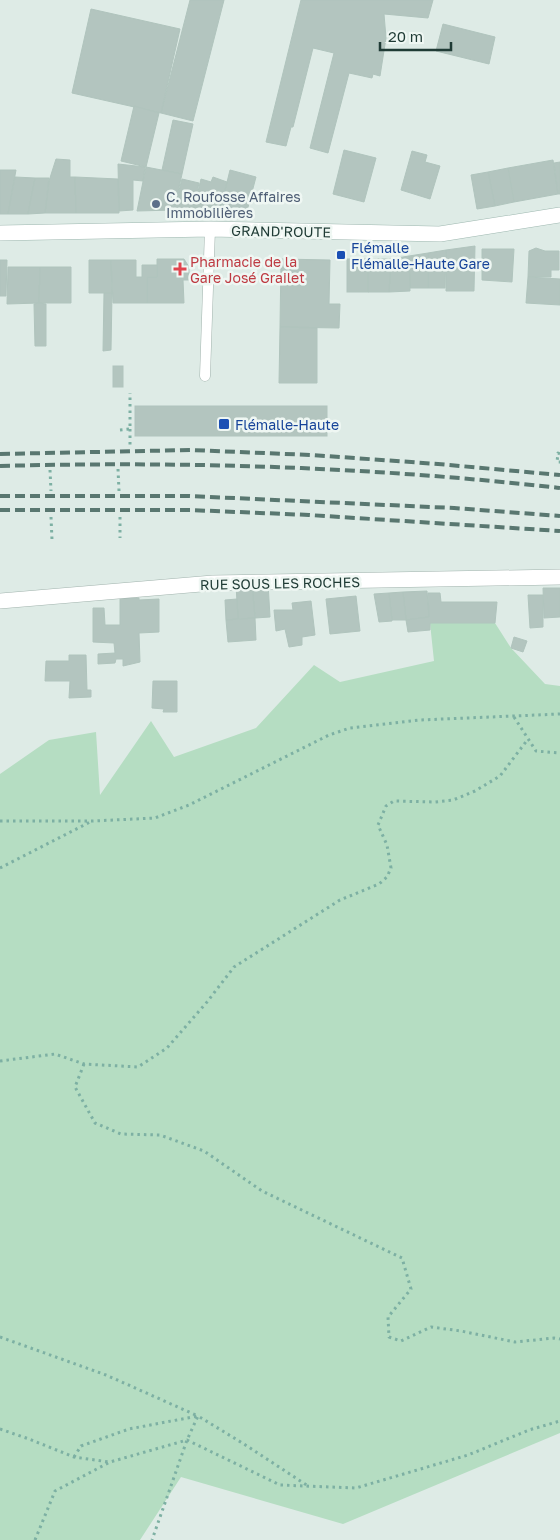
<svg xmlns="http://www.w3.org/2000/svg" width="560" height="1540" viewBox="0 0 560 1540" font-family="'Golos Text',sans-serif">
<style>
.green{fill:#b5ddc2}
.building{fill:#b3c5bf;stroke:#b0c4bd}
.lines{fill:none;stroke-linecap:round;stroke-linejoin:round}
.lane-casing{stroke:#a1b3ad;stroke-width:11}
.street-casing{stroke:#a1b3ad;stroke-width:16}
.secondary-casing{stroke:#9db7af;stroke-width:16}
.path{stroke:#7db0a3;stroke-width:3;stroke-dasharray:2.5 4;stroke-linecap:butt}
.lane{stroke:#fff;stroke-width:10}
.street{stroke:#fff;stroke-width:15}
.secondary{stroke:#fff;stroke-width:15}
.rail{stroke:#597770;stroke-width:4;stroke-dasharray:10 5;stroke-linecap:butt}
.service-dot{fill:#5c6f8a;stroke:#eff7f3;stroke-width:2}
.transit-dot{fill:#1a4fb4;stroke:#eff7f3;stroke-width:2}
.health-dot{fill:#e0444e;stroke:#eff7f3;stroke-width:2}
.labels{text-anchor:middle;dominant-baseline:central;stroke-width:5;stroke-linejoin:round;paint-order:stroke}
.service-label{font-size:14px;fill:#4e5e75;stroke:#eff7f3;text-anchor:start}
.street-label{font-size:14px;fill:#1f3b35;stroke:#eff7f3}
.transit-label{font-size:14px;fill:#164399;stroke:#eff7f3;text-anchor:start}
.health-label{font-size:14px;fill:#be3a42;stroke:#eff7f3;text-anchor:start}
</style>
<rect width="100%" height="100%" fill="#deebe6"/>
<path class="green" d="M430 623H495L511 648 545 684 560 686V1433L343 1524 181 1477 140 1540H0V774L49 740 96 732 100 795 151 721 174 757 256 728 314 665 340 682 434 661Z"/>
<g class="building">
<path d="M190 0H224L193 121 161 113Z"/>
<path d="M301 0H433L428 18 384 14 386 38 380 76 373 74 372 78 349 73 328 153 310 148 334 53 313 48 293 127H291L286 146 266 142Z"/>
<path d="M91 9 180 29 161 113 72 93Z"/>
<path d="M443 24 495 37 489 64 436 51Z"/>
<path d="M134 106 159 113 146 167 121 161Z"/>
<path d="M173 120 193 124 182 174 162 170Z"/>
<path d="M344 150 376 158 364 202 333 194Z"/>
<path d="M412 151 427 155 425 162 440 166 430 199 401 190Z"/>
<path d="M56 159 70 160V177H75L76 213H45L49 181Z"/>
<path d="M553 160 558 194 514 202 508 168Z"/>
<path d="M560 162V194H558L554 163Z"/>
<path d="M118 164 145 167 143 181 133 180V210L119 211Z"/>
<path d="M146 167 182 174 174 210 137 211Z"/>
<path d="M508 168 514 202 495 206 488 172Z"/>
<path d="M0 170H16L8 214H0Z"/>
<path d="M230 170 256 177 247 211H220Z"/>
<path d="M488 172 495 206 477 209 471 175Z"/>
<path d="M15 177 35 178 28 214H8Z"/>
<path d="M75 177 118 179 119 213H76Z"/>
<path d="M213 177 227 182 220 208H194L201 179 211 182Z"/>
<path d="M35 178H49L45 213 28 214Z"/>
<path d="M182 179 199 183 193 211 174 210Z"/>
<path d="M475 246 474 291H446V250Z"/>
<path d="M536 248 545 251H559V270H551V277H528L529 251Z"/>
<path d="M482 249H514L512 282 482 280Z"/>
<path d="M446 250 445 288H428V253Z"/>
<path d="M428 253V288H410L409 256Z"/>
<path d="M409 256 410 291 389 292 391 259Z"/>
<path d="M157 259H184L189 267V280H183L184 303H147V277H157Z"/>
<path d="M281 259 330 260 329 304H340L339 328 280 327Z"/>
<rect x="347" y="259" width="21" height="33"/>
<path d="M368 259H391L389 292H368Z"/>
<path d="M0 260H7L6 296H0Z"/>
<path d="M89 260H111L112 293H89Z"/>
<path d="M111 260H136V277H142V265H157V277H147V303H113Z"/>
<path d="M8 267H40L39 303 7 304Z"/>
<path d="M40 267H71V303H39Z"/>
<path d="M528 277 560 279V305L526 303Z"/>
<path d="M104 293H112L111 350 103 351Z"/>
<path d="M39 303 46 304V346H35L34 304Z"/>
<path d="M280 327 317 328V383H279Z"/>
<rect x="113" y="366" width="10" height="21"/>
<rect x="135" y="406" width="192" height="30"/>
<path d="M268 583 270 617 255 618 252 584Z"/>
<path d="M252 584 255 618 238 619 236 585Z"/>
<path d="M543 588H560V617L544 618Z"/>
<path d="M427 591 429 617 406 620 403 592Z"/>
<path d="M403 592 406 620H392L389 593Z"/>
<path d="M389 593 392 621 379 622 374 594Z"/>
<path d="M428 593H440L441 602H497L495 623H430V630L408 632 406 620 429 617Z"/>
<path d="M528 595H543V627L530 628Z"/>
<path d="M356 596 360 631 330 634 326 599Z"/>
<path d="M120 598H139V600L159 599V632L139 633 140 662 123 666V659H116L115 663 98 664V654L115 653 114 643 93 642V608H104L105 625H120Z"/>
<path d="M237 599 238 619 226 620 225 600Z"/>
<path d="M311 601 315 635 302 637V645L289 647 285 629 276 631 274 610H293L292 603Z"/>
<path d="M255 618 256 640 228 642 226 620Z"/>
<path d="M514 637 527 641 523 652 511 648Z"/>
<path d="M69 655H86L87 690H91V697L69 698 70 681H45L46 661H69Z"/>
<path d="M153 681H177V712H163L164 709 152 708Z"/>
</g>
<g class="lines">
<defs>
<path id="lane" d="M205 376 210 229"/>
<path id="street" d="M0 601 213 583 560 577"/>
<path id="secondary" d="M0 233 210 229 440 234 560 215"/>
</defs>
<use href="#lane" class="lane-casing"/>
<use href="#street" class="street-casing"/>
<use href="#secondary" class="secondary-casing"/>
<g class="path">
<path d="M130 429V445"/>
<path d="M120 430 130 429V393"/>
<path d="M560 454 558 453 557 462H560"/>
<path d="M118 469 119 491"/>
<path d="M50 470 51 491"/>
<path d="M51 517 52 540"/>
<path d="M120 517V538"/>
<path d="M514 717 536 751 560 753"/>
<path d="M0 821H93L155 818 189 805 329 735 350 728 420 720 560 714"/>
<path d="M0 868 92 821"/>
<path d="M0 1061 55 1054 84 1064 138 1067 167 1048 207 1002 234 967 340 900 379 884 387 877 391 868 387 845 378 825 386 806 394 801 435 802 453 800 475 791 500 776 528 739"/>
<path d="M84 1064 75 1087 95 1123 121 1134 160 1135 204 1151 262 1191 402 1258 411 1289 388 1317 389 1337 401 1341 431 1327 461 1331 515 1342 554 1338 560 1339"/>
<path d="M0 1337 106 1375 198 1416 187 1440 152 1540"/>
<path d="M0 1429 29 1439 74 1457 109 1462"/>
<path d="M74 1457 81 1446 129 1429 198 1416 244 1444 308 1486"/>
<path d="M35 1540 55 1491 110 1462 187 1440 280 1485 356 1488 468 1455 529 1430 560 1421"/>
</g>
<use href="#lane" class="lane"/>
<use href="#street" class="street"/>
<use href="#secondary" class="secondary"/>
<g class="rail">
<path d="M0 454 191 450 312 455 438 464 560 475"/>
<path d="M0 466C187 461 374 467 560 488"/>
<path d="M0 496H188L454 508 560 516"/>
<path d="M0 510H190L309 515 560 531"/>
</g>
</g>
<circle class="service-dot" cx="156" cy="204" r="5"/>
<g class="transit-dot">
<rect x="336" y="250" width="10" height="10" rx="2.5"/>
<rect x="218" y="418" width="12" height="12" rx="2.5"/>
</g>
<path class="health-dot" d="M177.5 261.5h5v5h5v5h-5v5h-5v-5h-5v-5h5z"/>
<g class="labels">
<g class="service-label">
<text x="166" y="196">C. Roufosse Affaires<tspan x="166" dy="16">Immobilières</tspan></text>
</g>
<g class="street-label">
<text transform="translate(281 231) rotate(1)">GRAND'ROUTE</text>
<text transform="translate(280 583) rotate(-1)">RUE SOUS LES ROCHES</text>
</g>
<g class="transit-label">
<text x="351" y="247">Flémalle<tspan x="351" dy="16">Flémalle-Haute Gare</tspan></text>
<text x="235" y="424">Flémalle-Haute</text>
</g>
<g class="health-label">
<text x="190" y="261">Pharmacie de la<tspan x="190" dy="16">Gare José Grailet</tspan></text>
</g>
</g>
<path d="M380 42v8h71v-8" fill="none" stroke="#1f3b35" stroke-width="2.5"/>
<text x="388" y="42" font-size="15" fill="#1f3b35" stroke="#eff7f3" stroke-width="4" paint-order="stroke">20 m</text>
</svg>
